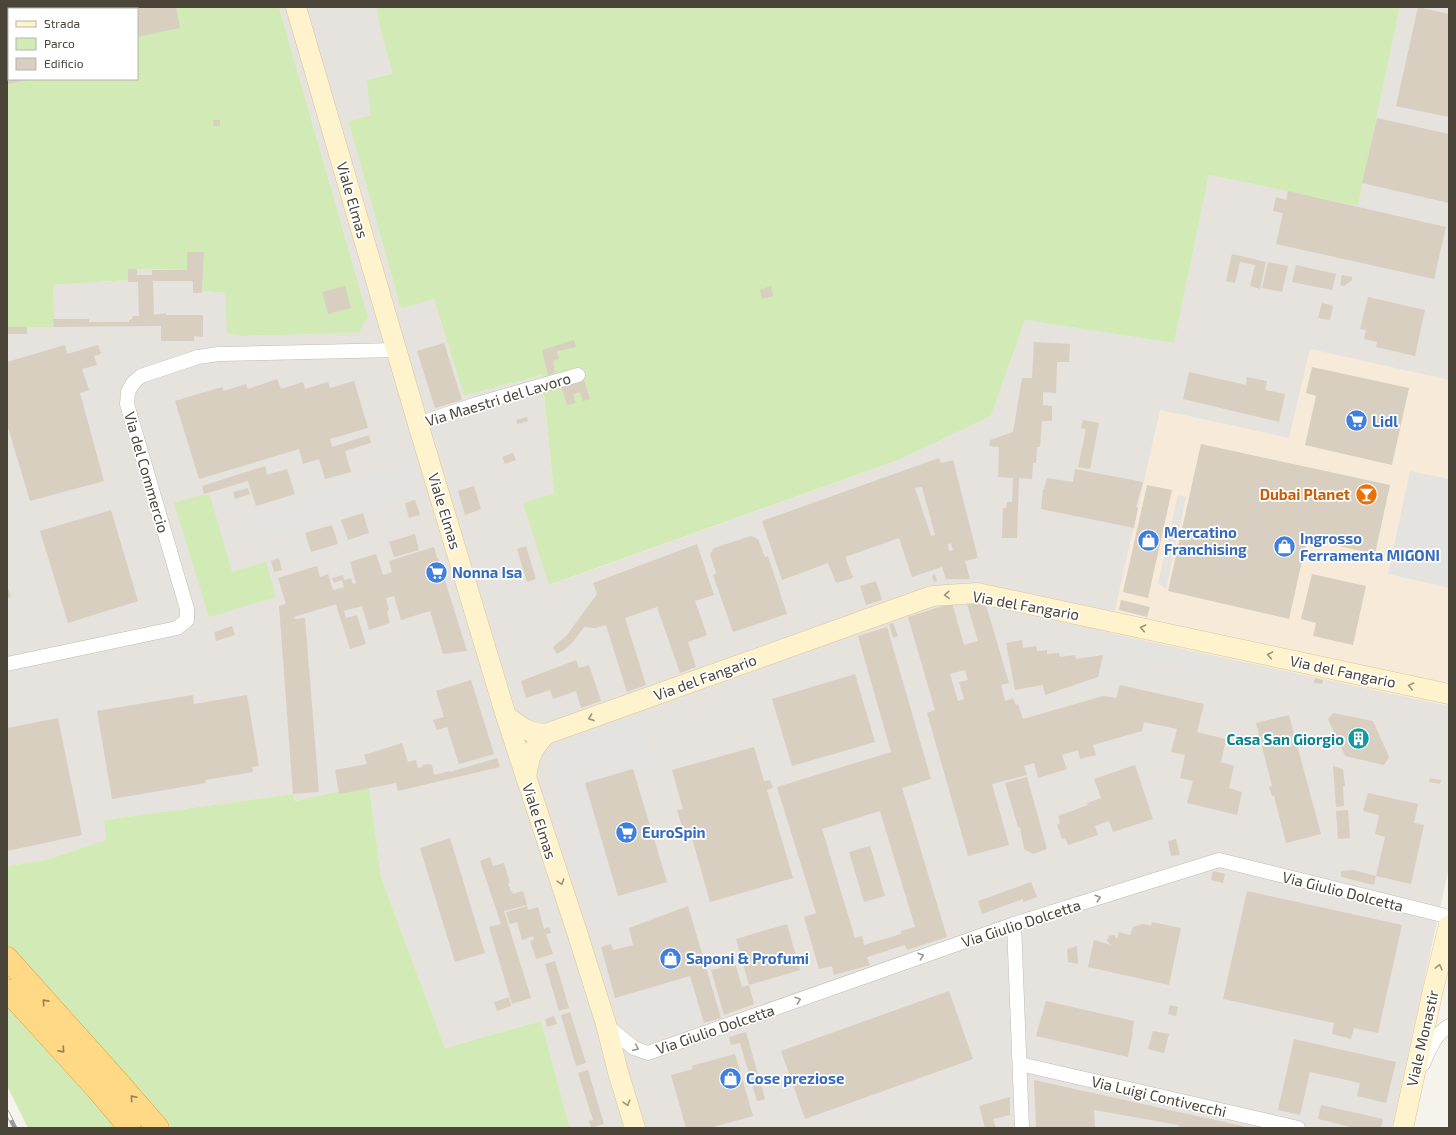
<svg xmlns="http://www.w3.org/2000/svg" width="1456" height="1135" viewBox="0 0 1456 1135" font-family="'Exo 2',sans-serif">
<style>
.commercial{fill:#f7ead8}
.industrial{fill:#e6e2dd}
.green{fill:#d2eab5;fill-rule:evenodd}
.parking{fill:#e5e3e0}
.building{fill:#d8cfc1;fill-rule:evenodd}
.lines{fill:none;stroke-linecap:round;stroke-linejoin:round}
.minor-casing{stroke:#c2bbae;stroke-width:15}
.secondary-casing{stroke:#d6c79b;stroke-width:21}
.trunk-casing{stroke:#e0a43c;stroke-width:23}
.minor{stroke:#fff;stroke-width:14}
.secondary{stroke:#fff3cd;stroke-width:20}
.trunk{stroke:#ffd985;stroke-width:22}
.rail-casing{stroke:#9a9a9a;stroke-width:4.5}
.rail{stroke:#fff;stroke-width:3;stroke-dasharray:9;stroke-linecap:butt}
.oneway{stroke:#9c937c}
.oneway2{stroke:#9c9892}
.oneway3{stroke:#938057}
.labels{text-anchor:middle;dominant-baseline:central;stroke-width:3.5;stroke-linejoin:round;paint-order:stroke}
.street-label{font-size:15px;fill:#4b4439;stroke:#fff}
.shop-label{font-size:15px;font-weight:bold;fill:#366cbe;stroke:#fff;text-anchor:start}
.food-label{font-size:15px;font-weight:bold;fill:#c56008;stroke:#fff;text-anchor:end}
.culture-label{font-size:15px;font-weight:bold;fill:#0d838f;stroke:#fff;text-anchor:end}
</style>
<rect width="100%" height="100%" fill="#f6f3ec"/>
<path class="commercial" d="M1310 349 1449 380V706L1110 633 1160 410 1289 438Z"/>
<path class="industrial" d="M279 7H376L380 28 394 74 371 115 348 121 401 309 434 299 464 396 542 375 554 493 524 503 550 585 901 459 991 416 1025 320 1174 343 1209 175 1358 206 1400 7H1449V380L1310 349 1289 438 1160 410 1110 633 1449 706V867L1392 1128H570L541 1021 445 1048 381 877 369 786 295 801 293 794 104 820 107 840 46 860 7 866V327H53V285L128 280V269L187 270V252H204L202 291 225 293 228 333 242 336 359 333 368 317Z"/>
<g class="green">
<path d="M7 7H279L368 317 359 333 242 336 227 333 225 293 202 291 204 252H188L187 270 128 269V280L53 285 54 327H7ZM9 9H137V79H9Z"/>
<path d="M376 7H1400L1358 206 1209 175 1174 343 1025 320 991 416 901 459 549 585 523 503 554 493 542 375 464 396 434 299 401 309 348 121 371 115 367 80 393 74 380 28Z"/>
<path d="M204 494 210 496 232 572 266 562 276 597 209 617 174 503Z"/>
<path d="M369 785 381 877 445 1048 541 1021 570 1128H171L161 1115 7 946V866L46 860 106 840 104 820 293 794 295 801Z"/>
<path d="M7 1002 121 1128H28L7 1086Z"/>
</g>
<g class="parking">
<path d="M411 469 419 496 267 541 258 513 309 494 383 472Z"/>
<path d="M1410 471 1449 479V588L1388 574Z"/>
<path d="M1178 495 1186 497 1166 589 1158 583Z"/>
<path d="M1105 634 1224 661 1227 678 1106 651Z"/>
<path d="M639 713 654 763 585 783 618 896 667 882 673 910 600 938 544 748Z"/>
<path d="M689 978 701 1021 649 1038 644 1035 622 1017 618 999Z"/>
</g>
<g class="building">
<path d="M7 7H40L41 9H9V43H7Z"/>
<path d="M66 7H76V8L66 9Z"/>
<path d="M112 7H176L180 28 137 37V9H106Z"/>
<path d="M1418 7 1449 14V117L1396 106Z"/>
<path d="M7 53H9V79L28 80 7 84Z"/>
<path d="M1377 118 1449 134V203L1362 183Z"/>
<path d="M213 120H220V126H214Z"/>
<path d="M1288 191 1446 227 1434 279 1276 244 1283 213 1273 211 1276 197 1286 200Z"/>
<path d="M187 252H204L202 293H193V281H153L154 315 166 313V315H203V337L194 336V341H161V326L54 327 53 319H89V322H129V320L132 319 133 316H139L138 282H128V269H137V275H152V270H187Z"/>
<path d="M1232 254 1266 262 1260 289 1250 286 1255 265 1240 262 1235 283 1226 281Z"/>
<path d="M1268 262 1288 266 1282 292 1262 288Z"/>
<path d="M1296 265 1336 274 1332 290 1292 282Z"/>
<path d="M1342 275 1352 277V280L1344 286 1340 285Z"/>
<path d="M345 286 351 308 328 314 322 292Z"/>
<path d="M771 286 773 296 762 299 760 290Z"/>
<path d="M1368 297 1425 310 1415 356 1376 347 1377 342 1364 339 1366 330 1360 329Z"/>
<path d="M1322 303 1333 306 1330 320 1318 318Z"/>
<rect x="7" y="327" width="20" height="7"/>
<path d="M574 340 576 347 557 351 559 359 553 361 555 372 548 375 542 350Z"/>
<path d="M1034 342 1070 344 1069 362H1057L1056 393 1043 392V405L1052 406V421H1042L1040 447H1037L1036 463H1033L1032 479 1019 478 1017 538H1002L1003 508H1006L1007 502H1012L1013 478 998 477 999 447 989 446 990 440 1013 432 1022 378H1032Z"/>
<path d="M444 343 462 400 435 408 417 351Z"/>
<path d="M65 345 67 354 98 345 101 354 94 356 97 365 82 369 89 390 80 393 104 481 30 501 7 424V362Z"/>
<path d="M1312 367 1409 388 1392 465 1305 445 1316 396 1306 393Z"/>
<path d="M1189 372 1246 385 1247 377 1267 381 1265 390 1285 394 1279 422 1183 399Z"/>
<path d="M277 379 281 389 303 382 305 389 328 382 330 388 354 381 368 428 330 439 332 447 369 435 371 443 345 451 351 472 325 479 319 459 303 464 299 449 199 479 175 401 222 387 224 391 246 384 248 389Z"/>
<path d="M584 380 590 399 583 401 580 392 573 394 576 403 567 405 561 386Z"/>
<path d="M527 417 528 421 517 424 516 420Z"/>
<path d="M1083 420 1099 423 1090 469 1078 467 1086 429 1081 428Z"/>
<path d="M1201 444 1390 485 1375 554 1307 539 1289 619 1168 591Z"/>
<path d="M513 453 516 460 505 464 502 457Z"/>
<path d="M939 458 941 463 953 460 978 558 965 561 970 579H946L942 567 912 577 899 538 845 557 853 578 836 583 828 563 782 580 762 521ZM922 487 935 535 931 536 915 488ZM951 543 953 550 949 551 948 544Z"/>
<path d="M265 466 267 475 287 469 295 494 256 506 248 481 204 494 202 486Z"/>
<path d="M1075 469 1143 482 1136 507 1138 508 1134 528 1041 509 1043 489H1044L1047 478 1073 482Z"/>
<path d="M1147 485 1172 490 1148 598 1123 592Z"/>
<path d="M474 486 481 509 465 515 458 491Z"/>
<path d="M248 488 250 494 235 499 233 492Z"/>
<path d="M415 500 420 515 409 518 405 503Z"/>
<path d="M111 510 138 601 68 623 40 531Z"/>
<path d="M363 513 369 533 348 540 341 520Z"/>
<path d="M332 525 338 544 311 552 305 533Z"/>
<path d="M415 534 419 550 394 557 389 542Z"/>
<path d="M751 536 758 539 765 557 768 556 787 614 733 632 713 575 716 573 710 554 714 548Z"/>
<path d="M697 544 714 595 695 601 707 635 688 642 696 667 680 673 657 607 625 618 646 685 627 692 606 625 595 628 584 627 573 642 564 650 557 654 553 647 567 635 597 594 593 583Z"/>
<path d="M526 546 536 579 527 582 517 549Z"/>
<path d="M434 547 437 558H438L467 651 443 654 430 611 401 620 394 596 386 598 389 610 387 611 390 623 369 630 362 606 344 611 346 618 357 615 366 644 350 649 336 604 294 617 295 619 305 618 319 792 293 794 279 606 286 604 278 578 317 566 320 577 328 574 333 590 344 587 342 580 334 583 332 578 343 575 344 580 351 578 353 584 356 583 350 562 376 554 383 575 392 572 389 561Z"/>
<path d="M279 558 282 570 274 572 271 561Z"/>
<path d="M935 574 937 581 934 582 932 576Z"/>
<path d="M1312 574 1366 586 1353 645 1313 636 1316 623 1301 619Z"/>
<path d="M876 581 882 600 866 605 860 586Z"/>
<path d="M7 586 11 597 7 598Z"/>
<path d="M1121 600 1150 607 1147 617 1119 610Z"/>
<path d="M952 603 964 645 978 641 967 604 977 603 986 605 1009 683 1001 685 1005 701 1013 698 1016 705 1018 704 1023 719 1103 696 1116 698 1120 685 1204 704 1197 732 1226 739 1221 762 1234 766 1229 788 1242 792 1237 815 1187 803 1193 781 1180 778 1185 755 1171 752 1177 729 1144 722 1142 731 1093 745 1096 755 1080 759 1078 750 1062 755 1067 769 1038 778 1034 763 1024 766 1027 775 992 784 1009 845 968 856 927 713 935 710 908 617ZM965 670 968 680 959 682 964 699 958 701 950 674Z"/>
<path d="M893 623 898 636 893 638 889 624Z"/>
<path d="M232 626 235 635 216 641 214 632Z"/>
<path d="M887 627 931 779 902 788 947 937 907 950 905 945 867 957 870 965 834 975 832 966 819 969 804 917 816 913 777 787 891 752 858 636ZM880 811 915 927 901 931V934L864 945 862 936 855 938 822 829Z"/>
<path d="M1022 640 1023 648 1036 646 1037 651 1047 650V654L1059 653 1060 657 1075 655 1076 659 1103 655 1098 677 1045 695 1043 685 1015 690 1006 643Z"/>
<path d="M576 660 579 668 589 665 601 701 581 708 576 691 553 699 550 690 526 698 521 681Z"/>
<path d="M855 674 875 742 792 766 772 699Z"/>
<path d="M1315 678 1323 680 1322 684 1314 683Z"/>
<path d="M471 680 494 754 459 764 447 727 437 730 433 720 444 717 436 691Z"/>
<path d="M193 695 194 704 247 695 259 766 252 767 253 772 205 780 206 783 112 799 97 711Z"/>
<path d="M1333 713 1373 721 1389 757 1384 765 1345 756 1328 719Z"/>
<path d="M1289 715 1321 834 1286 843 1274 796H1272L1269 787 1272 786 1256 723Z"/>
<path d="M58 718 82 835 7 851V728Z"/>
<path d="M402 743 408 762 416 760 418 768 423 767 422 765 430 764 432 765 434 775 450 771V772L497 758 500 767 398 791 396 783 339 794 335 770 367 764 364 755Z"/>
<path d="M754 747 764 781 770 780 773 788 767 790 793 878 710 902 690 831 684 833 677 810 683 809 672 770Z"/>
<path d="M1135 765 1153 819 1113 832 1109 821 1095 826 1098 835 1068 845 1065 838 1062 839 1057 825 1060 823 1058 816 1088 805 1087 803 1101 798 1094 779Z"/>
<path d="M1333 766 1343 769 1345 786H1343L1344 806 1336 807Z"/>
<path d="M633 769 667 882 618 896 585 783Z"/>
<path d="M1027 777 1047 849 1033 854 1024 849 1020 828 1018 827 1005 783Z"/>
<path d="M1430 778 1441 780 1440 784 1429 782Z"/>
<path d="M1368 793 1418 804 1414 823 1424 825 1411 884 1376 876 1385 837 1375 834 1379 815 1363 811Z"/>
<path d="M1348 810 1350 838 1338 839 1336 811Z"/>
<path d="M450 838 485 953 455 962 420 848Z"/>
<path d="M1176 839 1180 855 1171 856 1168 841Z"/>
<path d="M870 846 885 896 864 902 849 852Z"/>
<path d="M490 857 493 866 504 863 510 883H508L511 892 512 891 513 894 523 891 527 905 504 911 531 998 512 1004 489 927 501 924 480 861Z"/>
<path d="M1353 870 1376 876 1374 885 1341 877V871Z"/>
<path d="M1213 871 1225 874 1223 883 1211 880Z"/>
<path d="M1031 882 1037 897 1023 902V899L982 914 978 901Z"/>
<path d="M1247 891 1402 925 1378 1033 1354 1028 1351 1039 1332 1034 1334 1023 1223 999Z"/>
<path d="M527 906 528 910 538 907 544 929 549 927 551 933 546 934 553 954 536 959 530 941 534 939 533 936 522 940 517 922 510 924 506 912Z"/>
<path d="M688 906 721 1018 704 1023 690 976 615 998 601 947 611 944 613 950 633 945 629 928Z"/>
<path d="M1152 922 1181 928 1169 985 1088 967 1094 940 1111 945 1107 941 1109 936 1114 935 1117 939 1119 932 1130 935 1133 927 1143 924 1151 926Z"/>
<path d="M787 924 800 970 749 985 736 939Z"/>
<path d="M1077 946 1078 964 1068 962 1067 949Z"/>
<path d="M727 958 730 965 735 963 742 987 749 985 754 1004 724 1015 711 970 721 968 718 960Z"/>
<path d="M555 961 569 1008 559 1011 545 964Z"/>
<path d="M949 991 973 1059 805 1119 781 1051Z"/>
<path d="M509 997 511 1006 497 1011 494 1002Z"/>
<path d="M1046 1001 1134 1021 1132 1032H1133L1128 1057 1036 1036Z"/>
<path d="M1170 1005 1178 1007 1176 1016 1168 1014Z"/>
<path d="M570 1012 586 1063 576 1066 561 1015Z"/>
<path d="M554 1016 557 1024 547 1027 545 1019Z"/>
<path d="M1153 1031 1169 1034 1164 1053 1148 1049Z"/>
<path d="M746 1032 765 1099 757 1101 740 1043 731 1045 729 1037Z"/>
<path d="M1294 1039 1396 1062 1386 1103 1357 1096 1360 1083 1310 1072 1300 1115 1278 1110Z"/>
<path d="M735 1054 753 1116 710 1128H686L671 1075 693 1069 691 1066Z"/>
<path d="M588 1070 604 1124 591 1128 589 1121 593 1120 578 1073Z"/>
<path d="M1034 1080 1247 1127 1246 1128H1178L1179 1125 1094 1110 1095 1128H1036Z"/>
<path d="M1010 1097V1115L993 1119 996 1128H985L979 1106Z"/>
<path d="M1321 1105 1383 1119 1381 1128H1355L1318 1119Z"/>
</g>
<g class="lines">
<defs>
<g id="minor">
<path d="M418 424 477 404 578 375"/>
<path d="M7 664 177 628 187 620V609L127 404 128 392 133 383 141 376 198 357 219 354 398 350"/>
<path d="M1014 924 1022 1128"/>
<path d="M606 1025 634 1048 648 1053 1014 924 1219 860 1442 915 1449 920"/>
<path d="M1020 1064 1298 1128"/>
<path d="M1423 1064C1429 1050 1435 1034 1449 1026"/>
</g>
<g id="secondary">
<path d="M296 7 418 424 506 716 576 929 606 1024 618 1072 635 1128"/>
<path d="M506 716C521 727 527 733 546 734L932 596 977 593 1449 694"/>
<path d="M526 778C529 757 531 750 546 734"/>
<path d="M1403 1128 1433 990 1449 925"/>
</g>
<g id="trunk">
<path d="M7 958 118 1082 158 1128"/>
<path d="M7 990 97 1089 130 1128"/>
</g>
</defs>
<use href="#minor" class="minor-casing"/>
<use href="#secondary" class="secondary-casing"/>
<use href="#trunk" class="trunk-casing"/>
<use href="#minor" class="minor"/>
<use href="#secondary" class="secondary"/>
<use href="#trunk" class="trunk"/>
<defs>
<path id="rail" d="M7 1112 15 1128"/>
</defs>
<use href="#rail" class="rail-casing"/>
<use href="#rail" class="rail"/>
</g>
<defs><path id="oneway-chevron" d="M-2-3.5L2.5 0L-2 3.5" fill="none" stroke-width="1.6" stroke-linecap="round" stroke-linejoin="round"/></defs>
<g class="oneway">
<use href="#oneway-chevron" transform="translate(947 595) rotate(176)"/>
<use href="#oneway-chevron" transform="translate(1143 628) rotate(-168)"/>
<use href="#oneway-chevron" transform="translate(1270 655) rotate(-168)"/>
<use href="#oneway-chevron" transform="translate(1411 686) rotate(-168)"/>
<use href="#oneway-chevron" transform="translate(591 718) rotate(160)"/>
<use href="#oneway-chevron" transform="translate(561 882) rotate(72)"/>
<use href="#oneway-chevron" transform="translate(1439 967) rotate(-76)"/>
<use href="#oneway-chevron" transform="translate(627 1103) rotate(73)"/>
</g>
<g class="oneway2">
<use href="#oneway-chevron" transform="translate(1098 898) rotate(-17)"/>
<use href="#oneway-chevron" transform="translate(921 956) rotate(-19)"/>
<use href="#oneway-chevron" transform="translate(798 1000) rotate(-19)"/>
<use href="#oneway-chevron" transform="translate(636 1048) rotate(24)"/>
</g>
<g class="oneway3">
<use href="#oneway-chevron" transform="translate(45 1002) rotate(-132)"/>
<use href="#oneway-chevron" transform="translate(62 1050) rotate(48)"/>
<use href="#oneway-chevron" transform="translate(133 1098) rotate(-131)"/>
</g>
<defs>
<symbol id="supermarket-disc" viewBox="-11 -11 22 22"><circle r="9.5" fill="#3f7fe0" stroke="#fff"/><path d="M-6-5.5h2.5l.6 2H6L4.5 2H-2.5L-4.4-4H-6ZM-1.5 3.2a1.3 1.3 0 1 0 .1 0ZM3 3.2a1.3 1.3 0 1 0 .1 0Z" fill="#fff"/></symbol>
<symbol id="bar-disc" viewBox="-11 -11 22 22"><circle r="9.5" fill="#e8710a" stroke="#fff"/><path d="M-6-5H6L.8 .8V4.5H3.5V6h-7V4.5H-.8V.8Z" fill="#fff"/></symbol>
<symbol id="shop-disc" viewBox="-11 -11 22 22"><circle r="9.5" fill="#3f7fe0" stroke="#fff"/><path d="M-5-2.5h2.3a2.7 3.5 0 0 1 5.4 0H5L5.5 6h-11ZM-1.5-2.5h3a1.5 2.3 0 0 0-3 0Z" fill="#fff"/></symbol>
<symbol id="building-disc" viewBox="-11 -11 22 22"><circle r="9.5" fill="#0f9aa8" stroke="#fff"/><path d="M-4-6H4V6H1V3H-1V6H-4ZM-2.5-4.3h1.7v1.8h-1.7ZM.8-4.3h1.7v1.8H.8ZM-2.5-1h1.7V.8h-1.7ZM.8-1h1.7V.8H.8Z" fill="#fff"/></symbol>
</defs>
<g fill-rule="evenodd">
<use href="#supermarket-disc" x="1344" y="408" width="25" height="25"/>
<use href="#bar-disc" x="1354" y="482" width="25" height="25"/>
<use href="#shop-disc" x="1136" y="528" width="25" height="25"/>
<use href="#shop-disc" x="1272" y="534" width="25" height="25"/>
<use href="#supermarket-disc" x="424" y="560" width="25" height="25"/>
<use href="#building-disc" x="1346" y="726" width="25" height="25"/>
<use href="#supermarket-disc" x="614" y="820" width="25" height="25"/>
<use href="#shop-disc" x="658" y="946" width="25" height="25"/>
<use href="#shop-disc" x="718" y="1066" width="25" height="25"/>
</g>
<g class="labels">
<g class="street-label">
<text transform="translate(353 200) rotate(74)">Viale Elmas</text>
<text transform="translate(498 399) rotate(-17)">Via Maestri del Lavoro</text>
<text transform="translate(147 472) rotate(74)">Via del Commercio</text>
<text transform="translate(445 511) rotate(73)">Viale Elmas</text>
<text transform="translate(1026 605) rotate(10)">Via del Fangario</text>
<text transform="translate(1343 671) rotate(12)">Via del Fangario</text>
<text transform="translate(705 677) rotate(-20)">Via del Fangario</text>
<text transform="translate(540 821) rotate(72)">Viale Elmas</text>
<text transform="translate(1343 891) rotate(14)">Via Giulio Dolcetta</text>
<text transform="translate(1021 923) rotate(-18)">Via Giulio Dolcetta</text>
<text transform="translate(715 1029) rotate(-19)">Via Giulio Dolcetta</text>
<text transform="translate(1422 1038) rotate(-77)">Viale Monastir</text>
<text transform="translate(1159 1096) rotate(13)">Via Luigi Contivecchi</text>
</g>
<g class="shop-label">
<text x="1372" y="421">Lidl</text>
<text x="1164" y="532">Mercatino<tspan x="1164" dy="17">Franchising</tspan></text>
<text x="1300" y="538">Ingrosso<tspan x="1300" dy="17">Ferramenta MIGONI</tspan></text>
<text x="452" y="572">Nonna Isa</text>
<text x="642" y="832">EuroSpin</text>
<text x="686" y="958">Saponi &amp; Profumi</text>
<text x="746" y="1078">Cose preziose</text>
</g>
<g class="food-label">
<text x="1350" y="494">Dubai Planet</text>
</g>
<g class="culture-label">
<text x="1344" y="739">Casa San Giorgio</text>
</g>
</g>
<rect width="1456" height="1135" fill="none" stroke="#4b4439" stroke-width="16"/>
<rect x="8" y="8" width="130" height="72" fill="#ffffff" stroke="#b7b4b0"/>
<rect x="16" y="21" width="20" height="6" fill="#fff3cd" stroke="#b7b4b0"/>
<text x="44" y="28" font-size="12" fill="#4b4439">Strada</text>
<rect x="16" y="38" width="20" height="12" fill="#d2eab5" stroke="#b7b4b0"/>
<text x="44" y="48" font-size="12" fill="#4b4439">Parco</text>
<rect x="16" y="58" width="20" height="12" fill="#d8cfc1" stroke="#b7b4b0"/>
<text x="44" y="68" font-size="12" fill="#4b4439">Edificio</text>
</svg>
